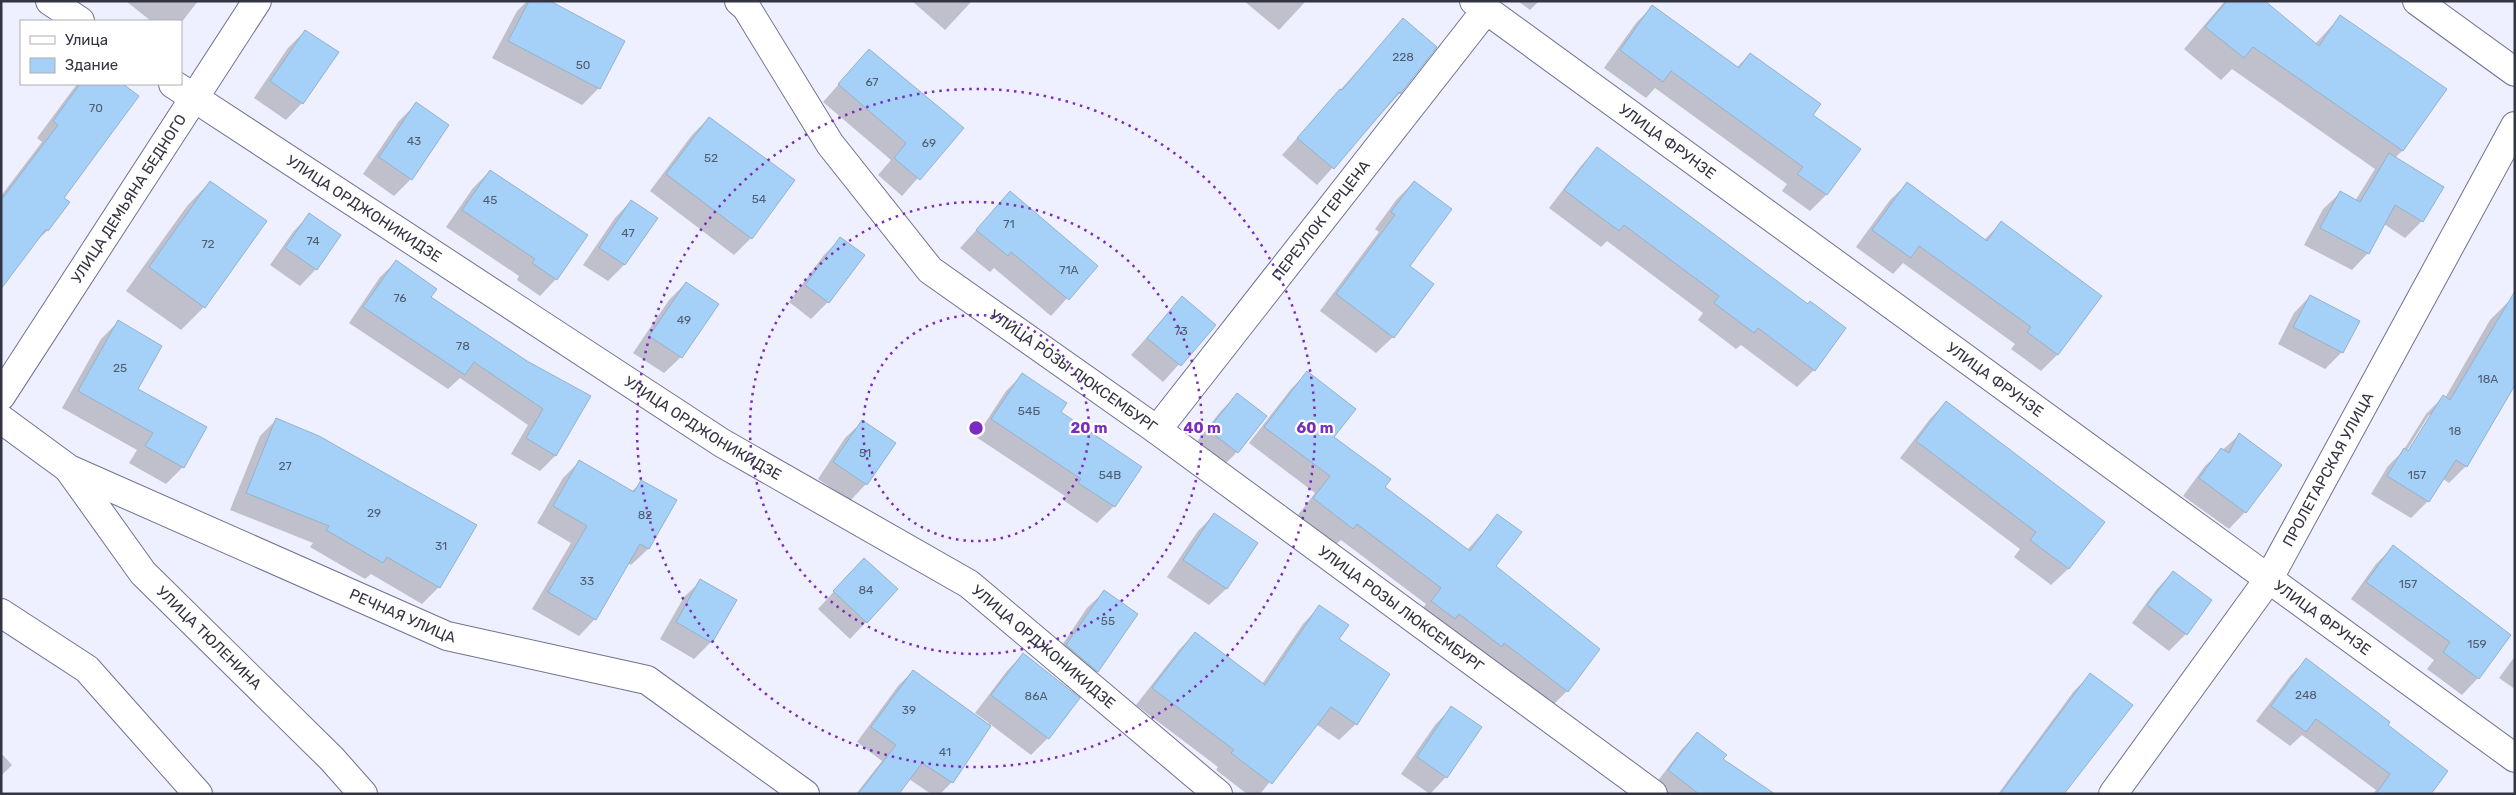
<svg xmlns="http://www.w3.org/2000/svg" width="2516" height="795" viewBox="0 0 2516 795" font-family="Rubik,sans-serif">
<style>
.shadow{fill:#0003;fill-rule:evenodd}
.building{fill:#a5d0f7;stroke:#95b2cc}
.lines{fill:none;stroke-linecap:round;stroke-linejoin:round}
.minor-casing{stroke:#6f7292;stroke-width:30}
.secondary-casing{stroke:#6f7292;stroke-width:30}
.minor{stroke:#fff;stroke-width:28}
.secondary{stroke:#fff;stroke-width:28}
.ring{fill:none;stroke:#7b2cbf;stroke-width:2.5;stroke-dasharray:2.5 5}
.labels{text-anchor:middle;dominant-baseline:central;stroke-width:4.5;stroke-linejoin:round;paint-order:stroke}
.number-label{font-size:12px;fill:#505c70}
.street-label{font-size:15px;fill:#343543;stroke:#fff}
.centre{fill:#7b2cbf;stroke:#fff;stroke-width:2.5}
.ring-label{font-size:15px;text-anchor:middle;font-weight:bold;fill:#7b2cbf;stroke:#fff;stroke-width:4.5;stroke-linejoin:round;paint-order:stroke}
</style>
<rect width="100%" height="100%" fill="#eff0ff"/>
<g class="shadow">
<path d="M126 1H198L181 23 151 21Z"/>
<path d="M527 1H547L599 88 582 105 492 58 517 11Z"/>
<path d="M912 1H972L945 30Z"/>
<path d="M1244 1H1306L1279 30Z"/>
<path d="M1518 1H1539L1530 10Z"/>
<path d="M2225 1H2263L2315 44 2340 17 2403 150 2395 158 2422 221 2405 238 2384 224 2368 253 2352 270 2304 245 2323 209 2340 193 2355 201 2375 169 2232 69 2221 80 2184 49Z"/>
<path d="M1652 7 1736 68 1750 54 1811 115 1859 150 1826 195 1810 211 1782 191 1787 184 1655 88 1646 98 1604 68 1636 23Z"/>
<path d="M1403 20 1400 93 1317 185 1282 155Z"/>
<path d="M305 31 302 103 286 120 254 98 288 48Z"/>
<path d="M869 50 962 128 902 196 878 175 891 160 823 102Z"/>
<path d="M77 84H121L138 96 63 198 48 230 31 246 1 287V196L42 142 37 138Z"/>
<path d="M416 104 411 179 394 196 363 174 399 121Z"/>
<path d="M709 118 793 181 751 238 734 255 650 191 692 135Z"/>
<path d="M1597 149 1807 306 1844 328 1814 370 1797 387 1741 345 1736 349 1698 320 1703 313 1607 241 1601 247 1549 208 1581 166Z"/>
<path d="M490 171 556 279 540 296 517 280 519 276 446 227 473 188Z"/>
<path d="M210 182 204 307 181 330 126 291 187 206Z"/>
<path d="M1414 182 1408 266 1393 337 1376 353 1320 311 1379 232 1375 229 1397 199Z"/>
<path d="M1907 184 1984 240 2002 222 2058 354 2041 371 2011 349 2015 344 1903 263 1893 274 1856 247 1890 200Z"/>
<path d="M1010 193 1096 266 1051 316 994 268 990 272 960 248Z"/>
<path d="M631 201 624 265 608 281 583 265 615 218Z"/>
<path d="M309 215 316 269 300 286 270 265 293 232Z"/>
<path d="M841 238 828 302 811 319 789 302 824 255Z"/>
<path d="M396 262 430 297 527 361 589 397 555 456 540 471 511 454 528 425 460 378 448 389 349 323 380 277Z"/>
<path d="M686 283 681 357 664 373 633 353 669 300Z"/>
<path d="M2310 296 2342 352 2325 369 2278 344 2294 313Z"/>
<path d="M1182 298 1214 325 1163 382 1131 355Z"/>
<path d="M2507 303 2515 308 2466 466 2449 483 2442 478 2428 501 2411 518 2371 494 2388 466 2403 451 2426 414 2443 397 2445 398 2490 320ZM2429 415H2432L2406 457 2404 455Z"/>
<path d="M118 322 136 389 183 467 166 484 129 463 137 450 62 408 101 339Z"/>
<path d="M1307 373 1333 437 1383 488 1467 550 1498 516 1494 566 1567 691 1551 707 1416 617 1426 604 1341 540 1336 544 1298 515 1315 493 1249 443 1291 389Z"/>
<path d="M1022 375 1060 412 1140 467 1114 506 1097 523 1063 500 1065 496 976 437 1006 391Z"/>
<path d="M1237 395V452L1220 469 1192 448 1220 412Z"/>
<path d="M1946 402 2103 522 2068 569 2051 585 2014 557 2020 549 1900 458 1930 419Z"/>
<path d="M276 420 439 587 422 604 371 574 365 579 310 547 313 543 230 510 260 436Z"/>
<path d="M862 422 866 484 850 501 818 479 845 438Z"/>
<path d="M2239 435 2245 512 2229 529 2183 496 2205 466Z"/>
<path d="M579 462 631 492 642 482 675 501 648 549 631 565 628 563 595 619 579 636 532 609 571 543 537 523 563 478Z"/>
<path d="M1214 515 1256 543 1226 589 1209 605 1167 577 1198 531Z"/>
<path d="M2393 547 2478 678 2462 695 2427 669 2434 660 2351 599 2376 564Z"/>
<path d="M2173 572 2211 600 2186 634 2169 651 2132 623 2157 589Z"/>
<path d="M847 577 866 622 850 639 818 609Z"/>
<path d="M701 581 711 642 694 659 660 639 684 597Z"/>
<path d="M1104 592 1137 614 1097 672 1080 688 1050 663 1087 608Z"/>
<path d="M1319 607 1337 640 1356 724 1339 740 1316 724 1260 794H1247L1216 770 1218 767 1136 705 1179 650 1195 633 1262 684 1303 624Z"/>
<path d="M1023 654 1078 698 1048 738 1031 755 990 724 952 782 940 794H931L909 779 897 794H856L882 761 857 742 898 686 913 671 988 725 989 723 975 713 1007 671Z"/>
<path d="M2515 656V689L2499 678Z"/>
<path d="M2306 660 2386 725 2429 794H2373L2376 790 2302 735 2290 746 2256 721 2291 675Z"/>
<path d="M2090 675 2062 794H1998L2074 691Z"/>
<path d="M1451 708 1446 777 1430 794 1401 774 1435 725Z"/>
<path d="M1697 734 1722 759 1773 794H1664L1654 786 1682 749Z"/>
<path d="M1 753 12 765 1 776Z"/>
</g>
<g class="building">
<path d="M529 1H550L625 41 600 89 508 41Z"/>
<path d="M2227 1H2265L2319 46 2340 15 2447 89 2403 151 2253 47 2244 58 2205 27Z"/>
<path d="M1652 5 1739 68 1750 53 1821 104 1813 115 1861 149 1827 195 1797 174 1803 167 1671 71 1663 82 1620 50Z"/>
<path d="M1403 18 1437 47 1400 94 1399 92 1334 169 1297 138 1340 89 1342 90Z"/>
<path d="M305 30 339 52 303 104 270 81Z"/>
<path d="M869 49 964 128 920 180 894 158 906 143 838 84Z"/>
<path d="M80 84H123L139 96 64 198 70 202 48 231 46 229 1 289V200L58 125 53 121Z"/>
<path d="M416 102 449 125 412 180 379 157Z"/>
<path d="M709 117 795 180 752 239 666 174Z"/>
<path d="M1597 147 1808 304 1810 301 1846 328 1815 371 1758 328 1754 333 1714 303 1719 296 1624 225 1619 231 1564 190Z"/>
<path d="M2389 153 2444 187 2423 222 2395 205 2369 254 2320 228 2340 191 2360 202Z"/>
<path d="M490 170 588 235 557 280 532 263 535 259 462 210Z"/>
<path d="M210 181 267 221 205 308 149 267Z"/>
<path d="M1414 181 1452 209 1410 266 1434 284 1394 338 1336 294 1395 215 1391 212Z"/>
<path d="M1907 182 1987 241 2001 221 2102 296 2058 355 2027 332 2031 327 1919 246 1911 258 1872 230Z"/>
<path d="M1010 191 1098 266 1069 300 1011 252 1008 256 976 230Z"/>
<path d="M631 200 658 218 625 265 599 248Z"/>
<path d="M309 213 341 235 317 270 285 248Z"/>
<path d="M840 237 865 255 829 303 805 285Z"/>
<path d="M396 260 437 289 431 297 527 361 591 396 556 456 526 438 543 409 474 362 465 375 363 307Z"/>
<path d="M686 282 719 304 682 358 649 336Z"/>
<path d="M2515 291V385L2467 467 2456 460 2429 502 2387 476 2404 448 2408 451 2443 395 2450 400Z"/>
<path d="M2310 295 2360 321 2343 353 2293 327Z"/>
<path d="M1182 296 1216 325 1181 366 1147 338Z"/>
<path d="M118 320 162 346 138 389 207 427 184 468 145 446 153 433 78 391Z"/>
<path d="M1307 371 1356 409 1334 437 1391 479 1385 487 1470 551 1497 514 1522 532 1496 566 1600 649 1568 692 1504 643 1502 647 1459 614 1455 619 1431 601 1441 588 1357 524 1353 529 1313 498 1330 476 1264 427Z"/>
<path d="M1022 373 1067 403 1061 412 1142 467 1115 507 1078 483 1081 479 991 419Z"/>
<path d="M1237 393 1267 416 1238 453 1208 430Z"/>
<path d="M1946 401 2105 522 2069 569 2030 540 2036 532 1916 441Z"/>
<path d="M276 418 319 436 477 525 440 588 387 557 383 563 326 530 329 526 246 493Z"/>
<path d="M862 420 896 443 867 485 833 462Z"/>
<path d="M2239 433 2282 465 2246 513 2199 478 2221 448 2229 453Z"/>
<path d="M579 460 634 492 641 480 677 500 649 549 640 544 596 620 548 592 587 526 553 506Z"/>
<path d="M1214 513 1258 543 1227 589 1183 560Z"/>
<path d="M2393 545 2511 635 2479 679 2443 652 2450 642 2366 582Z"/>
<path d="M864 558 898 589 867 623 833 591Z"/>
<path d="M2173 571 2212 600 2187 635 2147 605Z"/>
<path d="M700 579 737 600 712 643 676 622Z"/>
<path d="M1104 590 1138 614 1098 672 1066 645Z"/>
<path d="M1319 605 1349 625 1339 639 1390 674 1357 725 1331 707 1272 784 1231 753 1234 750 1152 688 1195 632 1265 685Z"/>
<path d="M1023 653 1080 698 1049 739 991 695Z"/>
<path d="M2306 658 2390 722 2388 725 2448 771 2431 794H2376L2390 774 2316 719 2306 732 2271 706Z"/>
<path d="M913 670 991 726 953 783 922 763 899 794H858L896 745 871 727Z"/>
<path d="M2090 673 2133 705 2064 794H2000Z"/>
<path d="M1451 706 1482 727 1447 778 1417 757Z"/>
<path d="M1697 732 1727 755 1723 759 1775 794H1699L1668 770Z"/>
</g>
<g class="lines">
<defs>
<g id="minor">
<path d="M50 1 80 21"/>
<path id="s1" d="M739 1 746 7 830 144 930 270 1157 430 1653 794"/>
<path id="s2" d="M1474 1 2515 758"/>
<path id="s3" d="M173 84 722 443 969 584 1218 794"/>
<path id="s4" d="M1 396 257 1"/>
<path id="s5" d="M1 419 69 469 447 636 647 680 805 794"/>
<path id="s6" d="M1157 430 1486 10"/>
<path id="s7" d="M70 471 143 573 332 759 363 794"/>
<path d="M1 613 87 669 198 794"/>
<path id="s8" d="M2113 794 2268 580 2515 126"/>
</g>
<path id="secondary" d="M2417 1 2515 72"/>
</defs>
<use href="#minor" class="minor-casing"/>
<use href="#secondary" class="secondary-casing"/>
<use href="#minor" class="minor"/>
<use href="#secondary" class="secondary"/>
</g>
<g class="ring">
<circle cx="976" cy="428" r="113"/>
<circle cx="976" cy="428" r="226"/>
<circle cx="976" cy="428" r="339"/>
</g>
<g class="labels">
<g class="number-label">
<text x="1403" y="57">228</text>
<text x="583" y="65">50</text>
<text x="872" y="82">67</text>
<text x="96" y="108">70</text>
<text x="414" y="141">43</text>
<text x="929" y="143">69</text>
<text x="711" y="158">52</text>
<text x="759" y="199">54</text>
<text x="490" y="200">45</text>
<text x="1009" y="224">71</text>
<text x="628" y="233">47</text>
<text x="313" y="241">74</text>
<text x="208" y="244">72</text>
<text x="1069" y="270">71А</text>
<text x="400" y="298">76</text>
<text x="684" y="320">49</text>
<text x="1181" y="331">73</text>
<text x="463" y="346">78</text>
<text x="120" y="368">25</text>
<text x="2488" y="379">18А</text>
<text x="1029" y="411">54Б</text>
<text x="2455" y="431">18</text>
<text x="865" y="453">51</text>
<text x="285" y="466">27</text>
<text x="1110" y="475">54В</text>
<text x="2417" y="475">157</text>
<text x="374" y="513">29</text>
<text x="645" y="515">82</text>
<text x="441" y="546">31</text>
<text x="587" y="581">33</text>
<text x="2408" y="584">157</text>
<text x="866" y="590">84</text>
<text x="1108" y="621">55</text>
<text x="2477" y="644">159</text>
<text x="2306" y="695">248</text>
<text x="1036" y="696">86А</text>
<text x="909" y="710">39</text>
<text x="945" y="752">41</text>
</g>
<g class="street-label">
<text stroke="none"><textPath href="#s2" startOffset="239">УЛИЦА ФРУНЗЕ</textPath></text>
<text stroke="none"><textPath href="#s4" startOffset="235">УЛИЦА ДЕМЬЯНА БЕДНОГО</textPath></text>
<text stroke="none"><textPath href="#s3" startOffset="228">УЛИЦА ОРДЖОНИКИДЗЕ</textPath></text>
<text stroke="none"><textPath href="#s6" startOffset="266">ПЕРЕУЛОК ГЕРЦЕНА</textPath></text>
<text stroke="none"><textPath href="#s1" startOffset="506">УЛИЦА РОЗЫ ЛЮКСЕМБУРГ</textPath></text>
<text stroke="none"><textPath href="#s2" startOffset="644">УЛИЦА ФРУНЗЕ</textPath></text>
<text stroke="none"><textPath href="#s3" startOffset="632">УЛИЦА ОРДЖОНИКИДЗЕ</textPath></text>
<text stroke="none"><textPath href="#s8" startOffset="390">ПРОЛЕТАРСКАЯ УЛИЦА</textPath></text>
<text stroke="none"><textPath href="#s1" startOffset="911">УЛИЦА РОЗЫ ЛЮКСЕМБУРГ</textPath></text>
<text stroke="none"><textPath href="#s5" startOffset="449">РЕЧНАЯ УЛИЦА</textPath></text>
<text stroke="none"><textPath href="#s2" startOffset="1049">УЛИЦА ФРУНЗЕ</textPath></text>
<text stroke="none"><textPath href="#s7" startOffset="218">УЛИЦА ТЮЛЕНИНА</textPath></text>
<text stroke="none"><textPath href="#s3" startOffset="1038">УЛИЦА ОРДЖОНИКИДЗЕ</textPath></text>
</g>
</g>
<circle cx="976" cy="428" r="8" class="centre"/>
<g class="ring-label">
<text x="1089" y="433">20 m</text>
<text x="1202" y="433">40 m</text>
<text x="1315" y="433">60 m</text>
</g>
<rect width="2516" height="795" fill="none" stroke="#343543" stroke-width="5"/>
<rect x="20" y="20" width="162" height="65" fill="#ffffff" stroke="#aeaeb4"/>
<rect x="30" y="36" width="25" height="8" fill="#ffffff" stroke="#aeaeb4"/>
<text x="65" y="45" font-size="15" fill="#343543">Улица</text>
<rect x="30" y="58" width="25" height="15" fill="#a5d0f7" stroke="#aeaeb4"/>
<text x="65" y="70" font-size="15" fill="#343543">Здание</text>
</svg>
